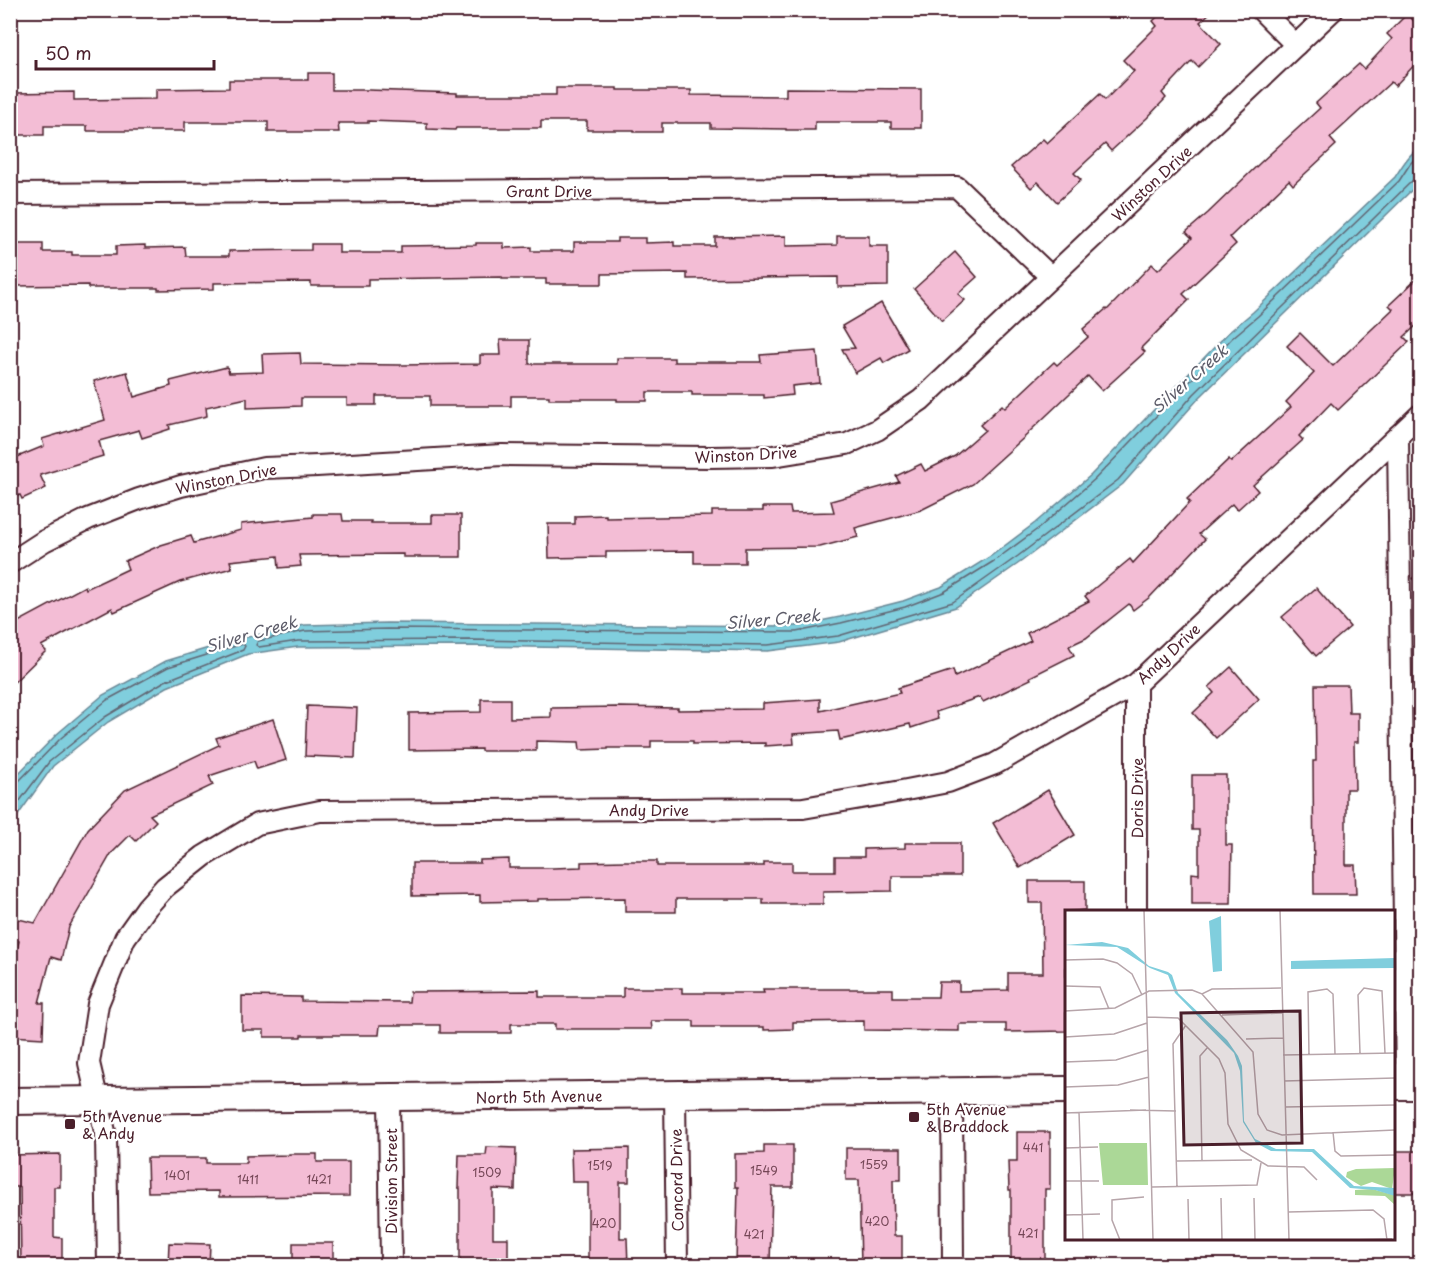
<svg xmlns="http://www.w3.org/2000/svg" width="1431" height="1276" viewBox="0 0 1431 1276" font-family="'Playpen Sans',sans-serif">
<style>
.water{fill:#80cedd;stroke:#6a8896;stroke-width:1.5}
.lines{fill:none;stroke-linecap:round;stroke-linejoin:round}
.shore{stroke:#606572;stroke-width:1.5}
.building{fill:#f3bdd5;stroke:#4a1f2b;stroke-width:1.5}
.minor-casing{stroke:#4a1f2b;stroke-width:24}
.tertiary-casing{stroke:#4a1f2b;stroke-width:30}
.minor{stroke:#fff;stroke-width:20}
.tertiary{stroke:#fff;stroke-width:26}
.poi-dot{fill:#4a1f2b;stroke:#fff;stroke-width:2}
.labels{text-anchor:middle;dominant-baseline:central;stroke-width:4.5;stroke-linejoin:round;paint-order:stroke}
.number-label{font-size:12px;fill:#744656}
.street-label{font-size:15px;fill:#4a1f2b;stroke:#fff}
.poi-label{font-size:15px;fill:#4a1f2b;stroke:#fff;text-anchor:start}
.water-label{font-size:16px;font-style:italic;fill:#5d5c69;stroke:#fff}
.inset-road{fill:none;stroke:#b7a5aa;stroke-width:1.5}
.view{fill:#4a1f2b;fill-opacity:0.15;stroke:#4a1f2b;stroke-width:3}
.inset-edge{fill:none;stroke:#4a1f2b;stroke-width:3}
</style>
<rect width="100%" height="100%" fill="#fff"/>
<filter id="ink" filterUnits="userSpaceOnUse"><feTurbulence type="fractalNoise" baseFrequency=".0167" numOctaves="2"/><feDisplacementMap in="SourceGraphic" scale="12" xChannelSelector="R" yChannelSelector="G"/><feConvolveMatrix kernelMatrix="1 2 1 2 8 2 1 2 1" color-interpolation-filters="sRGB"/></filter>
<g filter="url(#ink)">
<path class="water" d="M1420 147V182L1199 398 1123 484 1022 561 956 607 839 642 768 651 469 646 298 647 248 654 167 687 108 722 53 766 11 825 10 782 12 780 57 734 103 695 166 661 238 639 305 625 387 623 796 626 840 617 903 601 941 587 991 556 1035 523 1091 475 1228 333 1253 312 1395 177C1402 166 1409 154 1420 147Z"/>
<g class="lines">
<g class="shore">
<path d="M1420 153 1410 164 1399 181 1258 316 1232 338 1095 479 1039 528 994 561 944 592 905 607 841 623 796 632 387 629 305 631 258 641 256 645 259 647 298 641 469 640 768 645 838 636 953 602 1018 556 1118 480 1194 394 1413 180 1420 178"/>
<path d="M10 785 17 783 61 738 107 700 168 667 239 645 243 644 245 646 243 650 165 681 105 717 49 762 10 814"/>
</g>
</g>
<g class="building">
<path d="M1164 10H1213L1200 22 1221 44 1198 67 1192 61 1162 93 1166 98 1147 118 1111 151 1105 144 1074 173 1081 180 1057 202 1038 182 1031 188 1011 167 1043 139 1047 143 1100 94 1105 100 1134 71 1123 60 1157 26 1153 21Z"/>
<path d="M1407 14 1420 27V59L1395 86 1391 82 1330 138 1336 145 1293 185 1289 180 1230 237 1236 244 1183 294 1189 300 1141 348 1145 352 1102 391 1088 376 1028 433V434L973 484 921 510 855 528 858 537 820 547 745 548V563H694V551L606 552V557L549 558 548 524H575V516L606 515V518L712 516V511H763V507H790L791 513 834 512 831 501 899 482 896 476 921 464 925 471 955 456 985 430 980 425 1002 405 1005 408 1054 362 1057 365 1088 337 1083 329 1106 309 1107 310 1152 264 1158 270 1192 238 1186 232 1208 213 1260 163 1320 108 1316 103 1359 64 1364 69 1392 39 1387 34Z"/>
<path d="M308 73H332V90H368L457 93V95H556V88H617V90H691V95L786 96V88L921 89V128H891V122H815V130H786V129L711 128V123H662V132H634V130H587V121H541V128H456L455 130 427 129V123L368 121V123H338L339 132H268V122H185V131H87V126H44V135H14V93L74 92V100L156 99V89L229 88V80H308Z"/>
<path d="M786 236V246L837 245V236H869V246H888V286L838 287V277L687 279V273L602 274V284H546V279H502V277L368 279V286H311V282L214 283V289L158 290V288H88V285L15 286V244H43V252H72V255H116V246L145 245V248L185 247 186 256H229V251L311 250V244H339V253H401V246L476 245V243H504V248L531 247V251H574V242H617V238H645V243L674 242V246H715V237Z"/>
<path d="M955 252 977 277 958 294 965 300 942 321 914 289Z"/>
<path d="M1420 276V322L1404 337 1409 342 1338 410 1331 403 1299 436 1303 440 1253 485 1258 491 1237 510 1232 504 1199 534 1205 539 1150 597 1133 610 1129 604 1086 638 1069 646 1074 655 1030 677 1031 679 983 702 980 697 936 712 938 719 911 728 910 724 840 740 838 731 793 734 794 744 765 746V743L693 744V741H651V748H608V749L580 750 579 742 536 741V751H481V749L409 750V713L481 712V699H510V718L551 717V708L618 707 678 708V710L763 709V703L820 699V711L900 693 898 688 953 670 955 677 1031 641 1027 633 1089 601 1085 596 1130 559 1133 563 1190 502 1187 499 1229 459 1231 462 1291 407 1286 402 1314 373 1287 346 1300 333 1333 366 1393 309 1389 305Z"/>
<path d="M881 303 905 344 906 343 905 344 908 349 884 363 881 358 855 373 842 349 855 348 842 326Z"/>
<path d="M500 340H529V364H617V358H674V362H761L760 355 817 351 820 383 792 386 793 395 764 398V395H692V392H647V401H617V399H549V396H511V406H430V396H376V405H347V398H301V406L247 408V398L206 407 207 416 169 425 170 429 142 438 139 430 99 441 103 456 40 475 46 488 22 499 20 495 10 499V460L44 446 42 439 105 420 94 381 127 372 134 397 171 386 170 381 227 367 229 373 263 372 262 354 300 353 301 364 401 365 480 364V355H501Z"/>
<path d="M313 514H342L343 521H371V523H432V515H461V557H403V554L299 555 301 566 279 568 278 556 230 561 232 568 180 582 114 612 112 608 41 646 46 651 10 686V628L16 623 85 586 86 589 128 569 125 561 161 545 191 536 194 543 241 530V524L313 517Z"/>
<path d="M1316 588 1350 627 1316 656 1282 617Z"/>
<path d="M1231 667 1259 699 1216 738 1193 713 1214 693 1209 687Z"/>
<path d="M1315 685H1348L1349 713H1358V742H1354L1355 789H1346V865H1355L1356 894H1314L1313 761H1316Z"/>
<path d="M307 706 357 708 355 758 305 756Z"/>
<path d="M273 719 286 760 257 769 254 761 209 776 213 785 150 815 156 821 136 841 130 835 111 854 69 927 61 960 51 957 39 1003H44L43 1038 10 1036V976L19 941 10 939V917L35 923 88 829 125 790 219 745 216 738Z"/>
<path d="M1192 775H1226V845H1232L1231 904H1192V873L1199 874V830H1192Z"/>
<path d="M1048 790 1075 835 1020 868 993 823Z"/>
<path d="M905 843H960V876H892V891L823 892V904H763V899H676V912H625V898L538 899V901L480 902V895L412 896V863H480V860L509 859V868H553L581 867V862L625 861H657V866H764V862H792V871H835V857H864V849L905 848Z"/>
<path d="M1029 881H1085V910L1066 912V1031L1006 1032V1024H959V1031L864 1030V1021L793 1022V1029L764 1030V1027H694V1021H651L652 1029H555V1024H511V1033H440V1025H380L379 1035H301V1037H264V1030H242V996L301 997V1001L409 1002 410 992 539 991V997H623V988H682V993H764L763 989H893V997H938L939 982H959V991L1008 990V973H1043L1042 903H1029Z"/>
<path d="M1017 1132H1050V1189H1045V1262H1011V1190H1009L1008 1161H1017Z"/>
<path d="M764 1145H793V1187H772L770 1265 736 1264 738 1187H735V1154L764 1153Z"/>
<path d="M487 1147 516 1148 515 1190 493 1189V1238H508V1266H460V1188H458L459 1155H486Z"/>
<path d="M629 1148V1182H620V1238H627L628 1266H588V1182H572L571 1149Z"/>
<path d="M846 1148H901V1180H893L894 1236H902V1264L861 1265 859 1180H846Z"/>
<path d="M1394 1151H1418V1160H1420V1193H1394Z"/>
<path d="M60 1154V1187H54V1237L62 1238V1266H21L20 1187H10V1155Z"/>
<path d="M289 1154H317V1162H349V1196L219 1197V1191L148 1192 147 1158H206V1163H246V1156L289 1155Z"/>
<path d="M169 1243 210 1244 209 1266H168Z"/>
<rect x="293" y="1243" width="40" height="23"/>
</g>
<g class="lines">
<defs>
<g id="minor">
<path d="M1261 10 1296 45"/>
<path d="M10 194 957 187 1051 277"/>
<path d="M1398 436 1406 1086"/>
<path d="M10 563 44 541 88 519 139 499 181 486 264 468 317 466 502 455 710 457 773 456 847 444 877 430 921 400 1333 10"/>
<path d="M1136 684V912"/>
<path d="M952 1091 953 1266"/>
<path d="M675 1094 677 1266"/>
<path d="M389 1097 391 1266"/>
<path d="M108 1266 106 1136 89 1063 98 1004 125 938 147 907 165 887 204 856 257 824 320 811 803 808 896 792 948 782 995 764 1136 684 1420 415"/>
</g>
<g id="tertiary">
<path d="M1394 1086H1420"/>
<path d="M10 1101 1066 1090"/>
</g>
</defs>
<use href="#minor" class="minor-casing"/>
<use href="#tertiary" class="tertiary-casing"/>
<use href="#minor" class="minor"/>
<use href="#tertiary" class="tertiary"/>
</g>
</g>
<g class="poi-dot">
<rect x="908" y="1111" width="12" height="12" rx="3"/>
<rect x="64" y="1118" width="12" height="12" rx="3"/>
</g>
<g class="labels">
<g class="number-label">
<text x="1033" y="1147">441</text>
<text x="874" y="1164">1559</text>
<text x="600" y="1165">1519</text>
<text x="764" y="1170">1549</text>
<text x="487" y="1172">1509</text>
<text x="177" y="1175">1401</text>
<text x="248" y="1179">1411</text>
<text x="319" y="1179">1421</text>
<text x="877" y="1221">420</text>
<text x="604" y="1223">420</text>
<text x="1028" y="1233">421</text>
<text x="754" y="1234">421</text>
</g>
<g class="street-label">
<text transform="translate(1151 183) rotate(-43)">Winston Drive</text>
<text x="549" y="190">Grant Drive</text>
<text transform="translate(746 454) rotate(-3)">Winston Drive</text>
<text transform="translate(226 478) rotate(-11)">Winston Drive</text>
<text transform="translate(1168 653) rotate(-43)">Andy Drive</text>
<text transform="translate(1136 798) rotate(-90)">Doris Drive</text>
<text x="649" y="809">Andy Drive</text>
<text transform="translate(539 1096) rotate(-1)">North 5th Avenue</text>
<text transform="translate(676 1180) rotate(-91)">Concord Drive</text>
<text transform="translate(390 1181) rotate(-90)">Division Street</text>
</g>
<g class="poi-label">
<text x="926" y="1108">5th Avenue<tspan x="926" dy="17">&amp; Braddock</tspan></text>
<text x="82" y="1115">5th Avenue<tspan x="82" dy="17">&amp; Andy</tspan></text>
</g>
<g class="water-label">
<text transform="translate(1189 378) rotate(-41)">Silver Creek</text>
<text transform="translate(773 618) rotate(-5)">Silver Creek</text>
<text transform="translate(251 633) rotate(-16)">Silver Creek</text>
</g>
</g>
<g transform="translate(1065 910)">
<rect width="330" height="330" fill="#fff"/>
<path d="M34 233H82L83 275H38ZM330 258 327 279 307 272 296 276 281 267 282 262 291 259ZM307 279 329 285 330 279V295L320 286 290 285V280Z" fill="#abd897"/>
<path d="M156 6 157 61 148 62 144 11ZM37 32 63 38 84 56 103 62 107 65 113 83 162 130 173 146 177 156 179 211 190 229 211 239H249L289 276 330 278V286L310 280 285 278 247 242 206 241 191 233 178 212 175 161 169 143 110 83 103 65 85 58 52 37 0 35ZM330 48V58L226 59V51Z" fill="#80cedd"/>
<path class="inset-road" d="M79 0 88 330M215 0 224 330M0 50 38 49 52 53 67 64 77 85M0 76 35 77 44 99M137 84 188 142 193 204 202 220 217 225 330 220M0 101 50 98 84 81 127 80 137 84 147 79 216 78M157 105 217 103M82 107 113 108 154 149 160 163 163 214 176 240 203 256 239 257 252 270M0 127 49 124 82 113M181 129 218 128M295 143 293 85 299 78 317 81 320 143M218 145 330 143M244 145 243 82 262 79 268 84 270 144M0 152 51 150 83 140M219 171 330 168M0 177 53 175 84 167M220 197 330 195M65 200 111 201M14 202 18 330M0 203 81 200M268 222 270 241 276 246 330 245M0 238 33 237M112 251 187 250M137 251 135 146 143 137M0 271H34M87 277 192 275 196 253M112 277 108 134 121 115M156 288 157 330M189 288 190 330M123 289 124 330M223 302 308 300 319 309 322 330M0 305 35 304M55 330 47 310V290L79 287M283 330 327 329"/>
<path class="view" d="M235 101 237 233 119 235 116 103Z"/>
<rect width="330" height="330" class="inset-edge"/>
</g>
<rect width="1431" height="1276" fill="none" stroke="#fff" stroke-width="36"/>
<rect x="18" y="18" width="1395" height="1240" fill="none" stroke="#4a1f2b" stroke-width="2" filter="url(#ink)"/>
<path d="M36 60v9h178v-9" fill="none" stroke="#4a1f2b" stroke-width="3"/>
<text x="45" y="60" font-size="18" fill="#4a1f2b" stroke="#ffffff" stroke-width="4.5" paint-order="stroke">50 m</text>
</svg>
